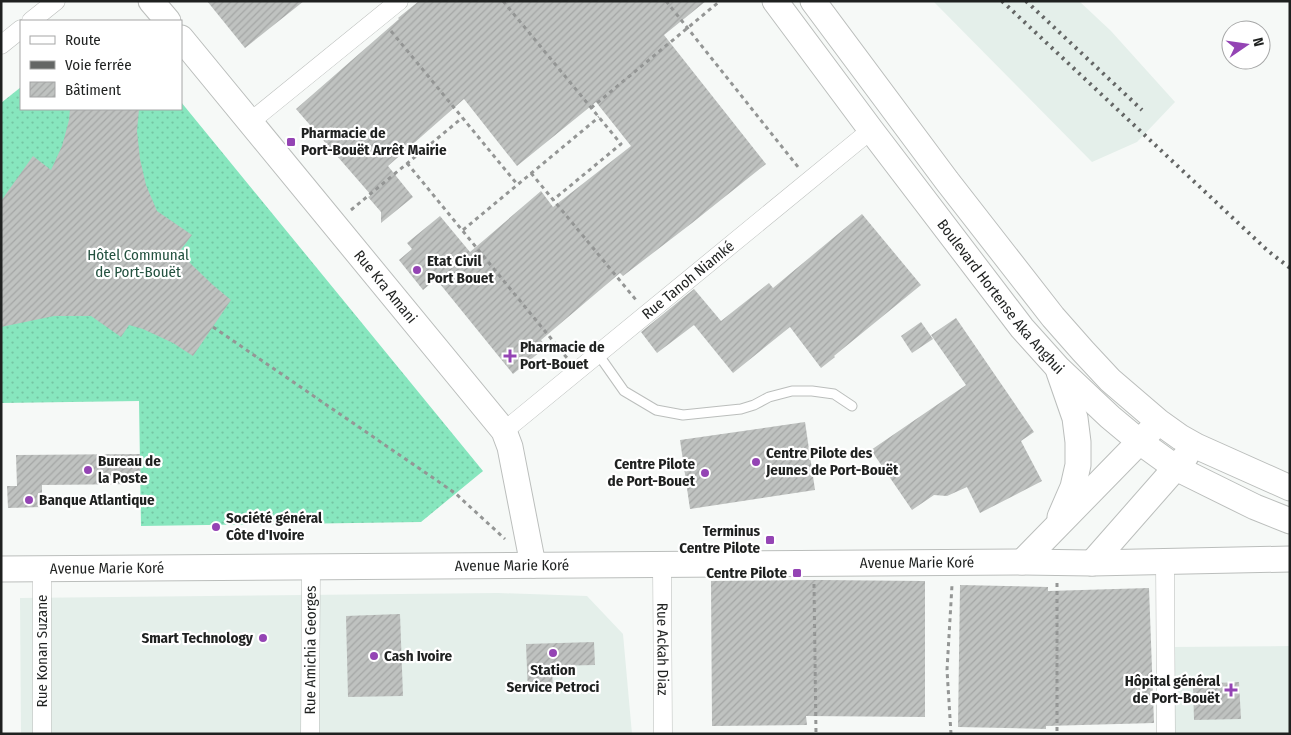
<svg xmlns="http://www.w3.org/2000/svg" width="1291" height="735" viewBox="0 0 1291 735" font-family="'Fira Sans Condensed',sans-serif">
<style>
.built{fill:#e4efea}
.garden{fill:url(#garden-dots)}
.building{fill:url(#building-hatch)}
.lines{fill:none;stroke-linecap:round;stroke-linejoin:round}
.lane-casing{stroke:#bbbebc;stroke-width:11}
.street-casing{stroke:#bbbebc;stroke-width:19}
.secondary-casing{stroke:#bbbebc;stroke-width:27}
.path{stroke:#949695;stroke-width:3;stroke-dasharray:4 4;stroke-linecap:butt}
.lane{stroke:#fff;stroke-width:9}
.street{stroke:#fff;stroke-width:18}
.secondary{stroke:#fff;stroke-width:25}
.rail{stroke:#646665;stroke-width:4;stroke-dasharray:2.5 5;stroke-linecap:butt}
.poi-dot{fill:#9444b4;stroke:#fff;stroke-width:2}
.labels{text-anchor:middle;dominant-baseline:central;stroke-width:4.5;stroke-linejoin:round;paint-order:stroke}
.poi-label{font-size:15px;font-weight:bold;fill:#1f2120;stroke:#fff;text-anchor:start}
.park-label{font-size:15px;fill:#245240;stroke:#fff}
.street-label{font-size:15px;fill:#1f2120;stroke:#fff}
</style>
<defs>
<pattern id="garden-dots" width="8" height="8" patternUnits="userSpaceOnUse" patternTransform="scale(1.25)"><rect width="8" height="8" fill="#87e6be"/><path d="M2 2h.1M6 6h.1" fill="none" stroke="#74c5a3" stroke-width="1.8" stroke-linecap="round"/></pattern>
<pattern id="building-hatch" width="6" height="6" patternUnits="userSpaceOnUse" patternTransform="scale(1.25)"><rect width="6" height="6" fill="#bfc2c0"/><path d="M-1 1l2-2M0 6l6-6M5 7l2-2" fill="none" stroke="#a4a6a5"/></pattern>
</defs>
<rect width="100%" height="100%" fill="#f6f9f7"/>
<g class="built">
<path d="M933 1H1079L1111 31 1175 102 1137 142 1092 162Z"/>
<path d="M498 593 587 596 623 634 632 734H21L20 598Z"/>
<path d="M1290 646V734H1172L1171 647Z"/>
</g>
<path class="garden" d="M21 87V109H181V102L483 471 421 522 141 526 139 401 1 403V103Z"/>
<g class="building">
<path d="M207 1H304L245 48Z"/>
<path d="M419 1H706L664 35 766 164 692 223 623 276 620 273 541 340 546 347 513 374 436 279 423 290 399 260 412 249 407 243 440 216 470 252 541 191 553 207 631 146 596 102 517 166 464 99 388 166 413 197 381 223V212L368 197 371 195 296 109 399 19 398 18Z"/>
<path d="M70 109H139L137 131 140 159 146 185 157 211 192 235 180 251 192 265 213 285 231 300 193 356 173 343 143 329 129 325 121 337 91 316H54L1 327V201L33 156 51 170 62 146 69 120Z"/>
<path d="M862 214 921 285 834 356 835 357 821 368 790 327 733 373 694 325 657 353 641 332 694 289 721 321 769 283 773 288Z"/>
<path d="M956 318 1034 432 1021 441 1042 481 980 513 967 487 947 496 934 495 912 510 871 450 966 385 931 335Z"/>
<path d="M921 322 933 339 912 353 901 336Z"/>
<path d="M805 422 815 490 690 509 680 440Z"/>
<path d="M140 454 141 484 42 485V507L8 508 7 486H17L16 455Z"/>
<path d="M818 580 925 581V717L806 716 807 725 712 726 711 581Z"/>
<path d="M960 585 1048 587V591L1149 588 1154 723 1046 726V729L958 727Z"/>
<path d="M400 614 403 696 348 697 346 616Z"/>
<path d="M594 642 595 665 552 666 553 692 528 693 526 644Z"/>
<path d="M1239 682 1241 719 1194 720 1193 684Z"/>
</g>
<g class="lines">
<defs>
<path id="lane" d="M598 354 624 391 656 410 683 415 741 409 754 405 769 397 792 391H812L834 394 852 406"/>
<g id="street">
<path d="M31 21 56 1"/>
<path d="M1 45 21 29"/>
<path d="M250 122 399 1"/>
<path id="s1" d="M504 431 871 130"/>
<path d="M1165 561 1166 734"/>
<path id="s2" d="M662 564 663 734"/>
<path d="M42 569V734"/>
<path id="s3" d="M310 734 311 567"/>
</g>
<g id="secondary">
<path d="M151 1 168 21"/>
<path id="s4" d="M775 1 871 130 1022 328 1058 368 1110 417 1140 442 1176 468 1255 507 1290 521"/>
<path d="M813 1 947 181 1053 317 1083 351 1110 380 1159 422 1180 437 1196 446 1290 488"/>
<path id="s5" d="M181 38 504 431 510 447 533 565"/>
<path d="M1059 372 1075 418 1078 442V465L1073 487 1060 517"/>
<path d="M1022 562 1150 431"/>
<path d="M1092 563 1186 456"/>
<path id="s6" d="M1 569 1022 562 1092 563 1290 559"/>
</g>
</defs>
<use href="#lane" class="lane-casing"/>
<use href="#street" class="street-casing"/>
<use href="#secondary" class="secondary-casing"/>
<g class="path">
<path d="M503 1 621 144 553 200"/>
<path d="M666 1 798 167"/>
<path d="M391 31 517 184"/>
<path d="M591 108 720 1"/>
<path d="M407 163 567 358"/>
<path d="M531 173 636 300"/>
<path d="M351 210 462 118"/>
<path d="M463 230 599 117"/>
<path d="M213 327 455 493 505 539"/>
<path d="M1057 583V734"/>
<path d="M814 584 816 734"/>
<path d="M951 734 947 670 952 585"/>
</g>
<use href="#lane" class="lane"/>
<use href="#street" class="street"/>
<use href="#secondary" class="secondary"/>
<g class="rail">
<path d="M1002 1 1268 251 1290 268"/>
<path d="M1026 1 1142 110"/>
</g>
</g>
<g class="poi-dot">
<rect x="286" y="137" width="10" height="10" rx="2.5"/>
<circle cx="417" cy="270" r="5"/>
<path d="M507.5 348.5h5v5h5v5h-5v5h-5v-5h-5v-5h5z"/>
<circle cx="756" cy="462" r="5"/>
<circle cx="88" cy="470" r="5"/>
<circle cx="705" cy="473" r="5"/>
<circle cx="29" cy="500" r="5"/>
<circle cx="216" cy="527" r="5"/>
<rect x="765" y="535" width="10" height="10" rx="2.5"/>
<rect x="792" y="568" width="10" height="10" rx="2.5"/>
<circle cx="263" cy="638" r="5"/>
<circle cx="553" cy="653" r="5"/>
<circle cx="374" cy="656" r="5"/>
<path d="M1228.5 682.5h5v5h5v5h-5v5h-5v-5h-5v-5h5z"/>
</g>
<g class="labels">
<g class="poi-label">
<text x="301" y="133">Pharmacie de<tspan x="301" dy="17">Port-Bouët Arrêt Mairie</tspan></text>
<text x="427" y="261">Etat Civil<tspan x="427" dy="17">Port Bouet</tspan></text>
<text x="520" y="347">Pharmacie de<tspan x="520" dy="17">Port-Bouet</tspan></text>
<text x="766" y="453">Centre Pilote des<tspan x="766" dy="17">Jeunes de Port-Bouët</tspan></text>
<text x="98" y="461">Bureau de<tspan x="98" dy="17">la Poste</tspan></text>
<text x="695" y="464" text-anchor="end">Centre Pilote<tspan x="695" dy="17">de Port-Bouet</tspan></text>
<text x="39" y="500">Banque Atlantique</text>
<text x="226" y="518">Société général<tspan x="226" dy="17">Côte d'Ivoire</tspan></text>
<text x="760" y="531" text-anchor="end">Terminus<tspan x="760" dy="17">Centre Pilote</tspan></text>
<text x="787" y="573" text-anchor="end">Centre Pilote</text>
<text x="253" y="638" text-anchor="end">Smart Technology</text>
<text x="384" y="656">Cash Ivoire</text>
<text x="553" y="670" text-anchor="middle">Station<tspan x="553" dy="17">Service Petroci</tspan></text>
<text x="1220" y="681" text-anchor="end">Hôpital général<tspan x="1220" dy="17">de Port-Bouët</tspan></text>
</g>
<g class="park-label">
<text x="138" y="255">Hôtel Communal<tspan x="138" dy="17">de Port-Bouët</tspan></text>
</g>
<g class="street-label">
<text stroke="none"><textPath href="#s1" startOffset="238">Rue Tanoh Niamké</textPath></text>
<text stroke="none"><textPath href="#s5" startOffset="322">Rue Kra Amani</textPath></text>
<text stroke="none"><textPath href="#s4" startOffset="372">Boulevard Hortense Aka Anghui</textPath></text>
<text stroke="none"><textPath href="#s6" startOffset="916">Avenue Marie Koré</textPath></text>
<text stroke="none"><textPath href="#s6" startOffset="511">Avenue Marie Koré</textPath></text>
<text stroke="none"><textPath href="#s6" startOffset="106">Avenue Marie Koré</textPath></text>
<text stroke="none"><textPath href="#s2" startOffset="85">Rue Ackah Diaz</textPath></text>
<text stroke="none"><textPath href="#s3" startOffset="84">Rue Amichia Georges</textPath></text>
<text transform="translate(42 651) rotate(-90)">Rue Konan Suzane</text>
</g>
</g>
<rect width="1291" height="735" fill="none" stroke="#1f2120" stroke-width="5"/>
<rect x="20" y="20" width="162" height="90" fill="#ffffff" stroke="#a5a6a6"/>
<rect x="30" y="36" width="25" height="8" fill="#ffffff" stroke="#a5a6a6"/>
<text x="65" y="45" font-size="15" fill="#1f2120">Route</text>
<rect x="30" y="61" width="25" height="8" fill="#646665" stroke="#a5a6a6"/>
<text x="65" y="70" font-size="15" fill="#1f2120">Voie ferrée</text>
<rect x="30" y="82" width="25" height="15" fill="url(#building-hatch)" stroke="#a5a6a6"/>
<text x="65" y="95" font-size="15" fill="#1f2120">Bâtiment</text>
<g transform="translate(1246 45) rotate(77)"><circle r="24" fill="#ffffff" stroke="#a5a6a6"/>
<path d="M0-4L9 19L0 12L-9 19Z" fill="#9444b4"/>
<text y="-8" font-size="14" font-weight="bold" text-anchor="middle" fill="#1f2120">N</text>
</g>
</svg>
